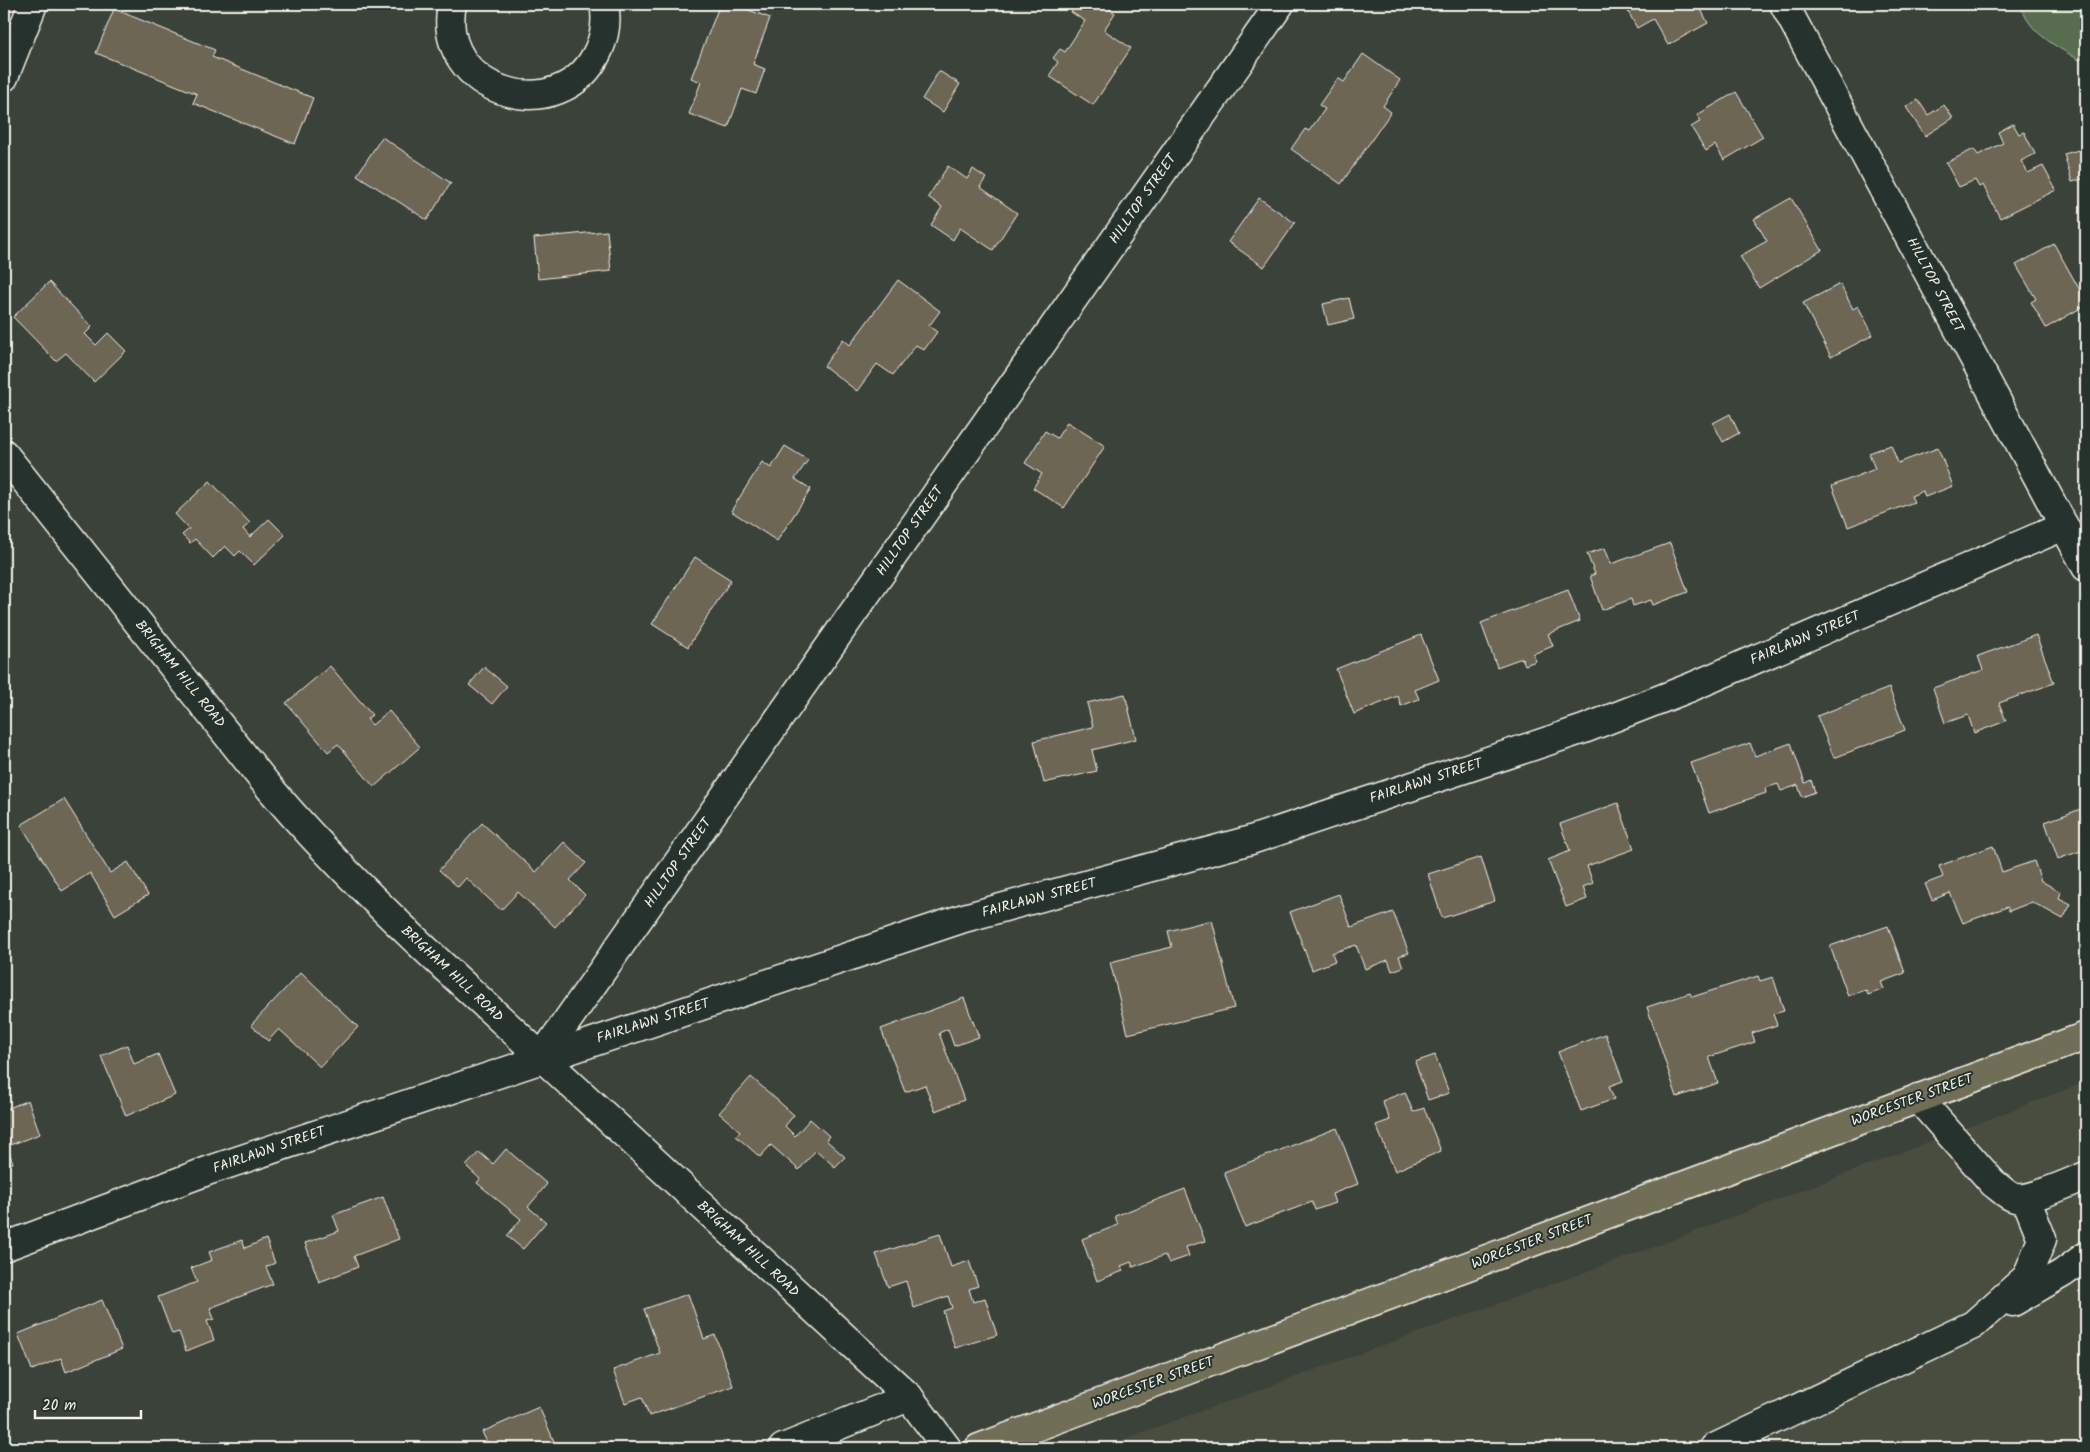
<svg xmlns="http://www.w3.org/2000/svg" width="2090" height="1452" viewBox="0 0 2090 1452" font-family="Kalam,sans-serif">
<style>
.built{fill:#4a4d41}
.green{fill:#596d50;stroke:#a6af9c}
.building{fill:#6d6655;stroke:#f4f1e8}
.lines{fill:none;stroke-linecap:round;stroke-linejoin:round}
.minor-casing{stroke:#f4f1e8;stroke-width:31}
.major-casing{stroke:#f4f1e8;stroke-width:31}
.minor{stroke:#26332d;stroke-width:28}
.major{stroke:#716e59;stroke-width:28}
.labels{text-anchor:middle;dominant-baseline:central;stroke-width:4;stroke-linejoin:round;paint-order:stroke}
.street-label{font-size:14px;fill:#f4f1e8;stroke:#26332d}
</style>
<rect width="100%" height="100%" fill="#3b4239"/>
<filter id="ink" filterUnits="userSpaceOnUse"><feTurbulence type="fractalNoise" baseFrequency=".02" numOctaves="2"/><feDisplacementMap in="SourceGraphic" scale="10" xChannelSelector="R" yChannelSelector="G"/><feConvolveMatrix kernelMatrix="1 2 1 2 8 2 1 2 1" color-interpolation-filters="sRGB"/></filter>
<g filter="url(#ink)">
<path class="built" d="M2086 1082V1448H1099L1665 1243Z"/>
<path class="green" d="M2020 4H2086V56L2079 60C2053 44 2030 34 2020 4Z"/>
<g class="building">
<path d="M720 4H733L770 18 753 64 765 69 756 94 742 89 728 128 689 114 701 82 691 78Z"/>
<path d="M1077 4H1101L1115 13 1104 30 1131 48 1093 105 1049 76 1058 62 1053 58 1060 49 1065 52 1085 21 1071 12Z"/>
<path d="M1624 4H1698L1708 23 1668 45 1653 19 1637 28Z"/>
<path d="M114 9 215 50 212 57 313 98 295 144 193 103 197 94 96 53Z"/>
<path d="M1363 54 1400 80 1383 106 1391 112 1341 184 1291 149 1305 129 1309 131 1325 109 1319 105 1338 78 1344 82Z"/>
<path d="M939 71 960 84 943 112 922 99Z"/>
<path d="M1736 92 1763 137 1724 160 1715 145 1706 151 1691 127 1701 121 1697 115Z"/>
<path d="M1918 100 1928 115 1944 105 1953 118 1925 136 1906 107Z"/>
<path d="M2013 124 2019 134 2024 132 2035 154 2021 161 2028 173 2043 166 2056 190 2000 218 1983 185 1979 187 1975 180 1959 187 1946 163 1974 149 1978 155 2003 143 1998 132Z"/>
<path d="M382 137 451 183 427 220 357 175Z"/>
<path d="M2086 148V178L2072 182 2064 154Z"/>
<path d="M948 166 967 179 973 169 986 178 980 187 1017 213 993 250 960 228 953 240 931 225 942 207 928 197Z"/>
<path d="M1259 198 1295 223 1264 267 1228 242Z"/>
<path d="M1791 198 1822 250 1759 288 1740 256 1767 241 1754 219Z"/>
<path d="M607 231 611 271 538 279 534 238Z"/>
<path d="M2054 244 2086 301V305L2046 328 2031 302 2036 299 2016 265Z"/>
<path d="M898 280 940 311 929 326 937 332 924 350 916 345 893 375 877 364 857 391 824 366 843 339 850 345Z"/>
<path d="M49 282 92 327 85 334 96 345 108 333 126 351 94 382 66 353 56 361 13 317Z"/>
<path d="M1840 284 1853 309 1858 306 1873 335 1831 357 1803 303Z"/>
<path d="M1349 298 1354 319 1328 325 1323 304Z"/>
<path d="M1730 414 1739 433 1723 442 1713 423Z"/>
<path d="M1067 422 1105 446 1064 508 1033 488 1042 474 1025 463 1045 431 1057 438Z"/>
<path d="M1891 445 1898 463 1938 448 1953 486 1925 497 1923 491 1911 496 1914 502 1848 527 1832 486 1875 469 1869 453Z"/>
<path d="M785 446 808 460 795 479 811 489 777 541 731 511 762 462 771 468Z"/>
<path d="M210 481 250 523 243 529 250 537 269 519 285 535 254 565 240 551 235 556 225 546 213 558 195 539 190 543 182 535 189 529 175 514Z"/>
<path d="M1670 543 1688 592 1653 605 1651 600 1633 606 1631 599 1602 610 1590 576 1595 574 1587 554 1605 548 1611 564Z"/>
<path d="M695 557 731 580 688 647 652 624Z"/>
<path d="M1568 590 1580 621 1548 634 1553 646 1533 654 1536 661 1525 665 1522 658 1497 667 1481 623Z"/>
<path d="M1421 635 1439 680 1415 690 1419 699 1401 706 1398 696 1354 714 1336 669Z"/>
<path d="M2036 635 2054 683 1999 703 2006 721 1974 733 1968 715 1945 723 1933 688 1983 670 1978 656Z"/>
<path d="M330 666 372 715 367 719 372 725 389 711 420 747 374 787 338 744 328 752 286 703Z"/>
<path d="M484 667 507 686 492 704 469 685Z"/>
<path d="M1889 688 1905 730 1834 758 1817 716Z"/>
<path d="M1125 694 1136 739 1092 750 1097 771 1044 783 1034 741 1093 727 1087 703Z"/>
<path d="M1750 743 1755 756 1791 743 1805 783 1811 780 1815 792 1802 797 1798 785 1781 791 1778 784 1765 788 1766 793 1709 813 1691 763Z"/>
<path d="M64 799 110 873 128 862 148 895 115 915 90 873 62 891 21 825Z"/>
<path d="M1618 803 1634 849 1587 866 1593 883 1583 887 1587 899 1566 907 1548 860 1570 851 1560 824Z"/>
<path d="M2081 809 2086 823V849L2058 859 2045 822Z"/>
<path d="M482 823 536 872 564 842 586 863 570 880 585 895 555 927 518 892 501 910 466 878 458 887 439 870Z"/>
<path d="M1993 846 2002 872 2034 861 2041 881 2061 892 2059 898 2071 904 2063 919 2032 902 2009 911 2007 907 1963 923 1950 893 1932 900 1925 884 1943 877 1939 866Z"/>
<path d="M1481 857 1495 901 1442 918 1428 874Z"/>
<path d="M1339 894 1351 927 1393 912 1409 953 1399 956 1403 967 1392 971 1388 960 1365 969 1356 945 1332 953 1335 961 1312 970 1290 912Z"/>
<path d="M1212 920 1234 1008 1128 1034 1110 962 1172 947 1168 931Z"/>
<path d="M1888 926 1905 973 1881 982 1884 989 1868 995 1866 990 1848 996 1830 946Z"/>
<path d="M301 972 358 1027 320 1067 279 1029 268 1041 251 1025Z"/>
<path d="M1758 976 1760 981 1773 977 1784 1011 1773 1014 1777 1025 1752 1033 1755 1042 1709 1057 1718 1083 1677 1097 1647 1007 1690 993 1692 997Z"/>
<path d="M964 998 979 1037 954 1046 948 1029 939 1033 964 1100 935 1111 925 1085 905 1092 881 1029Z"/>
<path d="M1605 1034 1623 1081 1609 1086 1614 1099 1581 1111 1558 1052Z"/>
<path d="M127 1045 134 1064 158 1054 175 1095 126 1116 101 1056Z"/>
<path d="M1435 1055 1449 1093 1428 1100 1415 1062Z"/>
<path d="M751 1077 794 1115 785 1126 795 1136 810 1119 829 1136 826 1140 845 1157 835 1167 816 1150 799 1170 771 1145 760 1157 736 1136 740 1131 719 1113Z"/>
<path d="M1405 1092 1413 1112 1424 1108 1441 1151 1395 1171 1376 1125 1390 1120 1382 1101Z"/>
<path d="M28 1100 40 1134 7 1146 13 1163 4 1166V1110Z"/>
<path d="M1337 1128 1358 1184 1332 1194 1335 1203 1315 1210 1312 1202 1245 1227 1224 1172Z"/>
<path d="M506 1149 547 1184 528 1207 546 1222 523 1249 507 1236 521 1219 477 1183 480 1179 466 1166 479 1152 493 1164Z"/>
<path d="M1185 1189 1205 1241 1186 1247 1189 1256 1169 1263 1165 1255 1133 1267 1131 1262 1121 1266 1123 1271 1097 1281 1082 1239 1118 1225 1115 1216Z"/>
<path d="M383 1197 399 1239 354 1256 358 1267 319 1282 305 1243 339 1231 333 1215Z"/>
<path d="M940 1234 951 1267 969 1261 978 1286 969 1289 973 1302 985 1298 997 1335 955 1348 943 1311 952 1308 948 1296 914 1308 906 1281 888 1287 876 1254Z"/>
<path d="M266 1239 275 1263 266 1267 273 1284 210 1308 214 1319 207 1321 214 1340 186 1351 179 1332 172 1334 158 1297 197 1282 191 1268 212 1260 209 1252 242 1240 245 1248Z"/>
<path d="M688 1294 704 1339 715 1335 733 1386 649 1416 642 1397 625 1403 613 1370 660 1353 644 1309Z"/>
<path d="M102 1300 122 1349 66 1372 61 1358 32 1370 18 1334Z"/>
<path d="M539 1407 557 1448H485L489 1446 482 1432Z"/>
</g>
<g class="lines">
<defs>
<g id="minor">
<path d="M452 4C434 93 563 132 599 49 605 35 607 19 604 4"/>
<path d="M1784 4 2086 567"/>
<path d="M4 77 33 4"/>
<path d="M4 454 264 781C321 850 388 915 454 976L909 1397 947 1448"/>
<path d="M541 1058 1280 4"/>
<path d="M1918 1098 1993 1183C2000 1188 2007 1196 2015 1198 2031 1201 2070 1182 2086 1176"/>
<path d="M4 1247 210 1170 964 918 1251 840 1584 729 1689 688 2064 526"/>
<path d="M2013 1302 2063 1273 2086 1256"/>
<path d="M783 1448 909 1397"/>
<path d="M1714 1448 1973 1325 2027 1277 2042 1239 2026 1199"/>
</g>
<path id="major" d="M979 1448 2086 1036"/>
</defs>
<use href="#minor" class="minor-casing"/>
<use href="#major" class="major-casing"/>
<use href="#minor" class="minor"/>
<use href="#major" class="major"/>
</g>
</g>
<g class="labels">
<g class="street-label">
<text transform="translate(1143 199) rotate(-55)">HILLTOP STREET</text>
<text transform="translate(1935 285) rotate(62)">HILLTOP STREET</text>
<text transform="translate(910 531) rotate(-55)">HILLTOP STREET</text>
<text transform="translate(1805 638) rotate(-23)">FAIRLAWN STREET</text>
<text transform="translate(180 674) rotate(51)">BRIGHAM HILL ROAD</text>
<text transform="translate(1426 781) rotate(-18)">FAIRLAWN STREET</text>
<text transform="translate(678 863) rotate(-55)">HILLTOP STREET</text>
<text transform="translate(1039 898) rotate(-15)">FAIRLAWN STREET</text>
<text transform="translate(452 974) rotate(43)">BRIGHAM HILL ROAD</text>
<text transform="translate(653 1021) rotate(-18)">FAIRLAWN STREET</text>
<text transform="translate(1912 1100) rotate(-20)">WORCESTER STREET</text>
<text transform="translate(269 1150) rotate(-19)">FAIRLAWN STREET</text>
<text transform="translate(1532 1242) rotate(-21)">WORCESTER STREET</text>
<text transform="translate(748 1249) rotate(43)">BRIGHAM HILL ROAD</text>
<text transform="translate(1153 1383) rotate(-20)">WORCESTER STREET</text>
</g>
</g>
<rect width="2090" height="1452" fill="none" stroke="#26332d" stroke-width="20"/>
<rect x="10" y="10" width="2070" height="1432" fill="none" stroke="#f4f1e8" stroke-width="2" filter="url(#ink)"/>
<path d="M35 1410v8h106v-8" fill="none" stroke="#f4f1e8" stroke-width="2.5"/>
<text x="42" y="1410" font-size="15" fill="#f4f1e8" stroke="#26332d" stroke-width="4" paint-order="stroke">20 m</text>
</svg>
